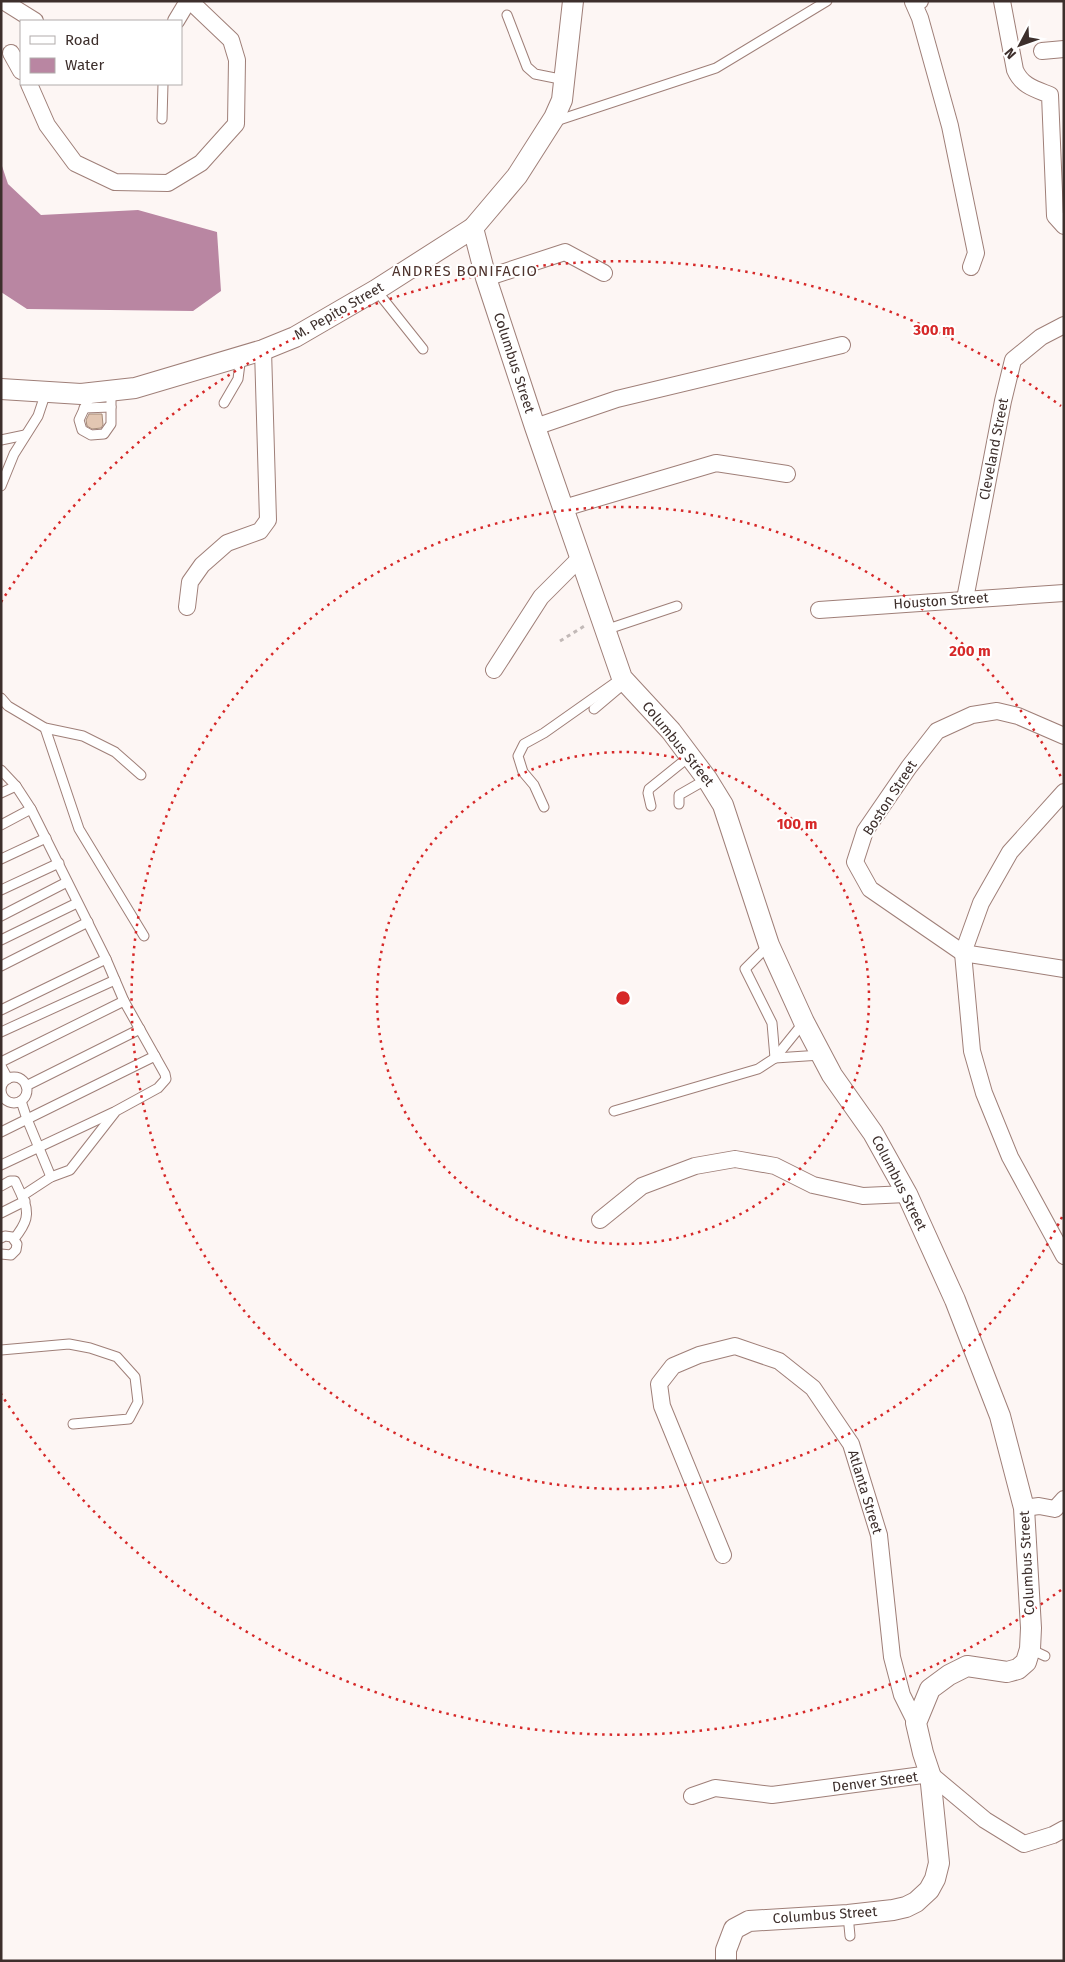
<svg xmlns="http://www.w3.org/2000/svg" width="1065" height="1962" viewBox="0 0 1065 1962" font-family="'Fira Sans',sans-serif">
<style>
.water{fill:#b986a2}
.building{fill:#e2c6b2;stroke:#a68c79}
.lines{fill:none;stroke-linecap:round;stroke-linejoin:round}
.service-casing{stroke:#9f7f78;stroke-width:11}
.minor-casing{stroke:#9f7f78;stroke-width:18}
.tertiary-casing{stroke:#9f7f78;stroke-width:22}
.path{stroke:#c2b9b7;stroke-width:3;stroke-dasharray:4 4;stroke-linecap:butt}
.service{stroke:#fff;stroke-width:9}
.minor{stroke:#fff;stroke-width:16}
.tertiary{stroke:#fff;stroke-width:20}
.ring{fill:none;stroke:#d62828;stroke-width:2.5;stroke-dasharray:2.5 5}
.labels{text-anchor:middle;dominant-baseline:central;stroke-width:4;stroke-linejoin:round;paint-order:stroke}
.street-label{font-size:14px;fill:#3d2f2c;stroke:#fff}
.neighbourhood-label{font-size:15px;letter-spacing:1px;fill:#4f342e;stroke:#fff}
.centre{fill:#d62828;stroke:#fff;stroke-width:2.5}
.ring-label{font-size:15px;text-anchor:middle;font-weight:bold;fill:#d62828;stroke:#fff;stroke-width:4;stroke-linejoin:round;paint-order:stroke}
</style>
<rect width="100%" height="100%" fill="#fdf6f4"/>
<path class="water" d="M1 163 8 184 41 215 138 210 217 232 221 291 193 311 27 309 1 292Z"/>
<path class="building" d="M89 414H102L103 425 101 428 92 429 87 426 86 420Z"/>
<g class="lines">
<defs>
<g id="service">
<path d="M507 15 527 67 535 74 565 80"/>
<path d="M554 118 562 119 716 68 827 1"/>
<path d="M162 119 163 84"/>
<path d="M376 290 423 349"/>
<path d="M91 394 79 420 82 430 91 435 104 434 111 424V391"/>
<path d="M224 403 238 379 241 356"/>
<path d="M84 408 111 407"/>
<path d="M1 440 25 435"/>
<path d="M1 486 14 454 38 416 46 392"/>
<path d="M605 630 677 606"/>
<path d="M1 698 8 706 45 728 83 736 115 752 141 775"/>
<path d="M594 709 626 682"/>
<path d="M45 728 79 829 144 936"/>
<path d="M1 770 16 786 31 809 106 959 124 1001 165 1074 166 1079 158 1088 116 1111 70 1170 51 1177 22 1196 15 1181H10L1 1186"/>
<path d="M1 793 16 786"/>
<path d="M679 804V795L707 779"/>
<path d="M651 806 648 793 649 789 690 756"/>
<path d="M544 807 534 785 523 772 518 756 524 744 544 733 622 678"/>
<path d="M1 825 31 809"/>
<path d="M1 859 46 838"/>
<path d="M1 890 59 863"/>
<path d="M1 916 67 882"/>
<path d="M1 940 77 903"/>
<path d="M769 945 745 969 772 1023 775 1058"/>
<path d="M1 966 88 922"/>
<path d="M1 1010 106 959"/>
<path d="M1 1032 115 980"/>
<path d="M775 1058 821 1055"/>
<path d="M1 1062 124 1001"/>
<path d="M1 1066 8 1079"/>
<circle cx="14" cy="1090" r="13"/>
<path d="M26 1086 140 1029"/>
<path d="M21 1101 27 1119 51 1177"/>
<path d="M614 1111 758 1069 775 1058 804 1022"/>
<path d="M1 1132 155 1056"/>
<path d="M1 1165 114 1112"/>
<path d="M1 1213 25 1201"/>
<path d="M1 1238 5 1236 12 1237 17 1244 16 1250 11 1255 1 1254"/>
<path d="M14 1239C26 1224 31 1214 22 1196"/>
<path d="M1 1350 69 1344 90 1348 117 1357 135 1377 138 1402 129 1419 73 1424"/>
<path d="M1030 1649 1045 1656"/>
<path d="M848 1915 850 1936"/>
</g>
<g id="minor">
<path d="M3 1 35 21"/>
<path d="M920 1 913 2 920 18 950 126 976 253 971 267"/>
<path d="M1002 1 1015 70C1022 86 1035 89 1050 95L1055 216 1064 226"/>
<path d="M176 21 188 1"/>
<path d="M1042 51 1064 49"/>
<path d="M11 53 21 71"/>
<path d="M29 84 47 125 75 163 115 182 168 183 201 163 236 124 237 60 231 40 190 1"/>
<path d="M486 278 565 252 604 273"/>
<path d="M535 427 617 399 842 345"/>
<path d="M564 508 716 463 787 474"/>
<path d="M965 599 1003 401 1013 360 1041 337 1064 325"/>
<path d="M187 607 190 582 202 565 227 543 260 531 268 520 263 350"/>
<path d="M819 610 1064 593"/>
<path d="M494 670 541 597 580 558"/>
<path d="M1064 736 1018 716 997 711 972 715 937 731 909 767 865 831 855 862 870 889 963 953 1064 969"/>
<path d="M1064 792 1010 852 981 903 963 953 972 1051 984 1093 1010 1157 1064 1256"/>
<path d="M600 1220 642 1186 695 1166 735 1159 775 1166 813 1185 863 1196 907 1194"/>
<path d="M1024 1508 1039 1506 1055 1509 1064 1499"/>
<path d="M723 1555 662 1406 659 1384 673 1366 699 1355 735 1346 779 1361 813 1388 851 1444 879 1535 892 1657 902 1695 916 1723"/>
<path d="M692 1796 715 1788 772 1795 930 1774 985 1820 1024 1844 1053 1835 1064 1829"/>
</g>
<g id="tertiary">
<path d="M473 228 486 278 535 427 622 678 671 731 707 779 723 805 769 945 804 1022 832 1075 873 1133 907 1194 955 1300 1000 1416 1024 1508 1031 1628 1030 1649 1026 1662 1018 1669 1007 1672 967 1666 949 1675 930 1689 916 1723 923 1753 930 1774 939 1863 935 1879 929 1890 916 1902 906 1907 893 1910 848 1915 749 1921 734 1929 726 1950V1961"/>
<path d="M1 389 81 394 135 388 263 350 295 337 376 290 473 228 517 176 554 118 562 100 573 1"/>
</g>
</defs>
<use href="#service" class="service-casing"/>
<use href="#minor" class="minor-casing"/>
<use href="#tertiary" class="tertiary-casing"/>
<path class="path" d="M560 641 586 625"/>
<use href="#service" class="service"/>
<use href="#minor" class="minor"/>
<use href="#tertiary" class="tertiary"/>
</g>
<g class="ring">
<circle cx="623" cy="998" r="246"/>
<path d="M1062 1217A491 491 0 1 1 1062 779"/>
<path d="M1061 1590A737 737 0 0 1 1 1394M1 602A737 737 0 0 1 1061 406"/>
</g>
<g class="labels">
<g class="street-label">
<text transform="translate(339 311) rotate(-30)">M. Pepito Street</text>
<text transform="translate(514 363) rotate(72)">Columbus Street</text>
<text transform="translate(994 449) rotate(-79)">Cleveland Street</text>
<text transform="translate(941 601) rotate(-4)">Houston Street</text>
<text transform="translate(678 744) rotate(51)">Columbus Street</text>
<text transform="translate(890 798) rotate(-57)">Boston Street</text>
<text transform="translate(899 1183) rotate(63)">Columbus Street</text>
<text transform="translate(865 1492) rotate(73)">Atlanta Street</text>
<text transform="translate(1027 1563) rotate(-93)">Columbus Street</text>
<text transform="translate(875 1782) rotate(-7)">Denver Street</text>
<text transform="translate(825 1915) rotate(-4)">Columbus Street</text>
</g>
<g class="neighbourhood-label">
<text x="465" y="271">ANDRES BONIFACIO</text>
</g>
</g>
<circle cx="623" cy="998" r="8" class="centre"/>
<g class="ring-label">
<text x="934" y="335">300 m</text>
<text x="970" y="656">200 m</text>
<text x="797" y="829">100 m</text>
</g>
<rect width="1065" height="1962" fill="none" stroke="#3d2f2c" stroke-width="5"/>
<rect x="20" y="20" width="162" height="65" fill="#ffffff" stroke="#b1acab"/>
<rect x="30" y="36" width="25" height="8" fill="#ffffff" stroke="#b1acab"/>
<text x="65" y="45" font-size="15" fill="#3d2f2c">Road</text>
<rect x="30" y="58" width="25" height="15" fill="#b986a2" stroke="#b1acab"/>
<text x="65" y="70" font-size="15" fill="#3d2f2c">Water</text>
<g transform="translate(1020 45) rotate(229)" stroke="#ffffff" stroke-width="4" paint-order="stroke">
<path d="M0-4L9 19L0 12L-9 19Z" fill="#3d2f2c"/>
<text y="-8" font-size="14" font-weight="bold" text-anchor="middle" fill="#3d2f2c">N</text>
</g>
</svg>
